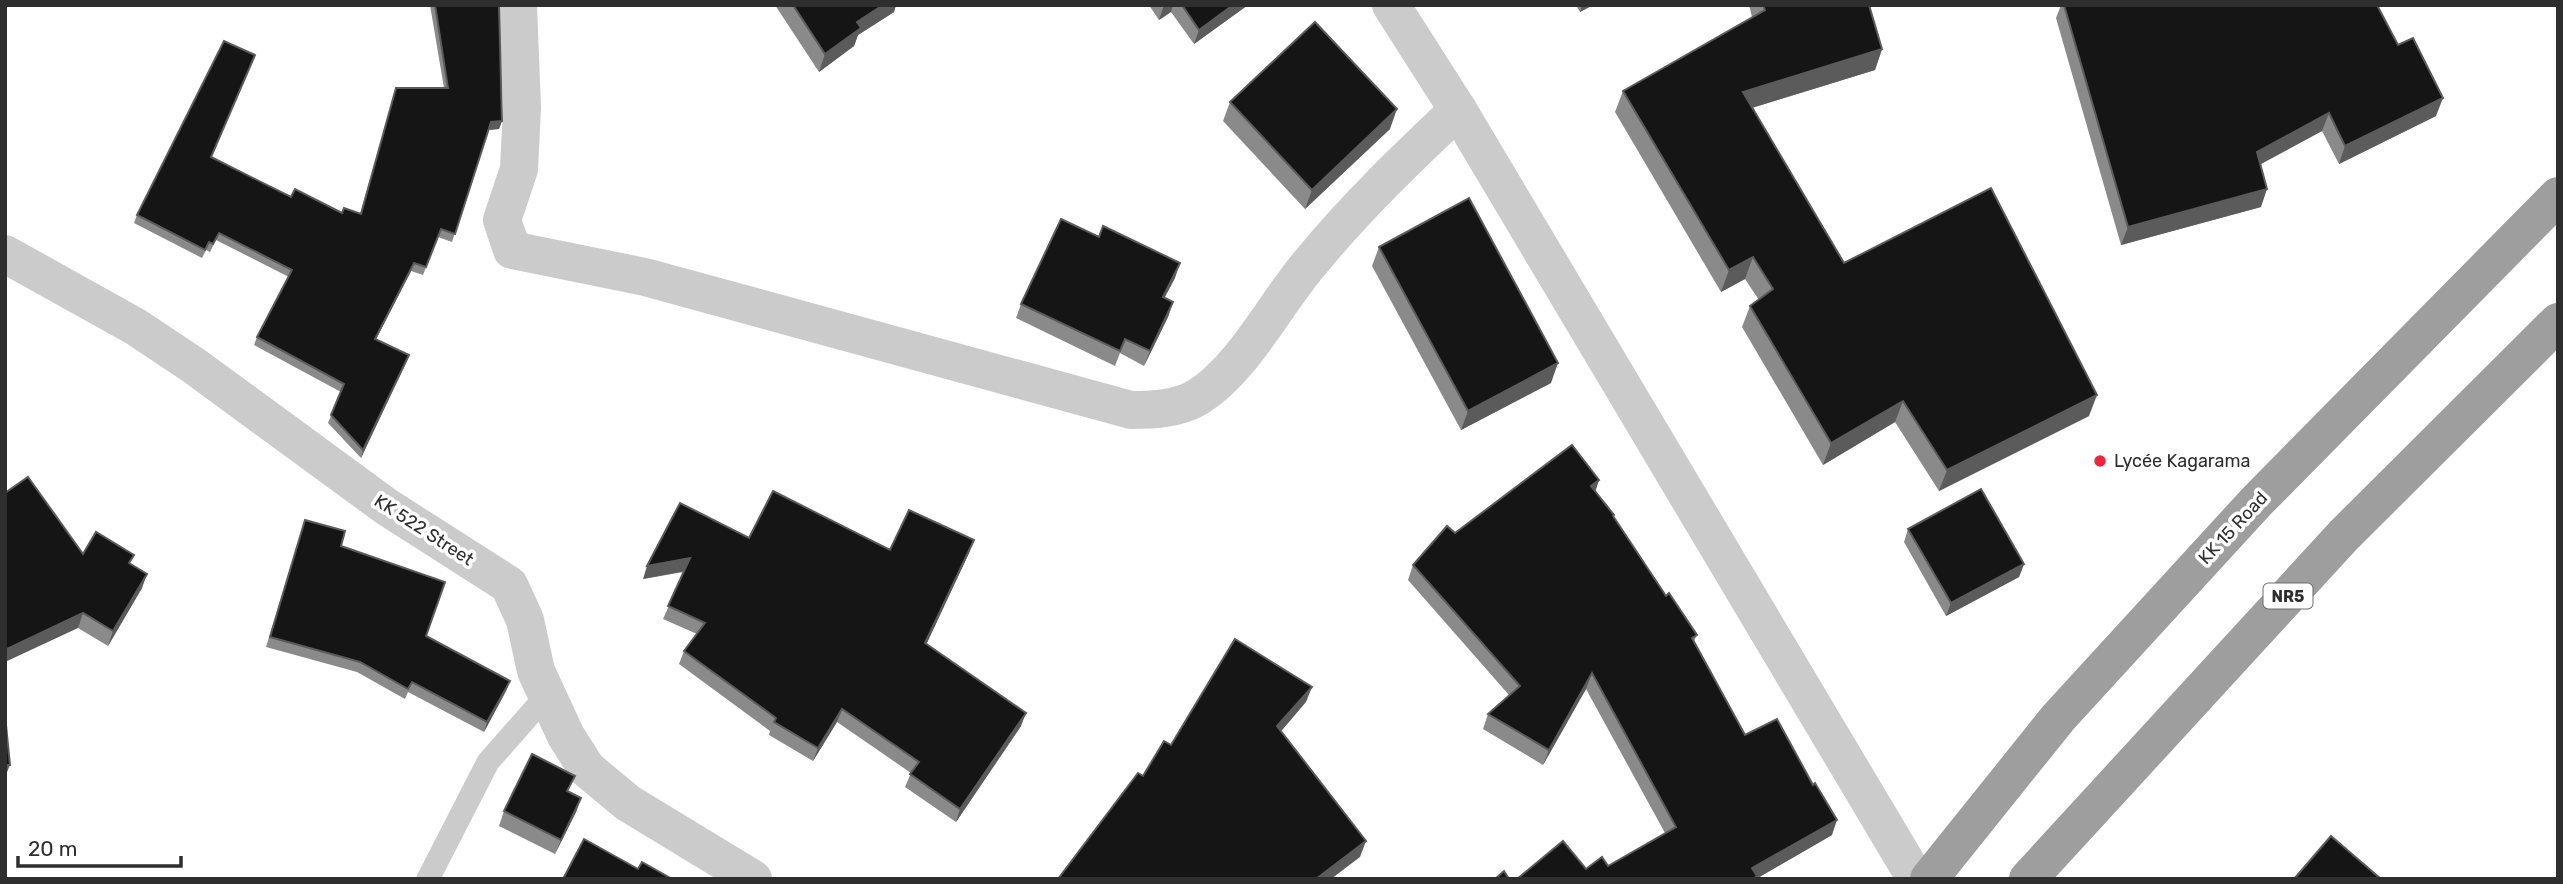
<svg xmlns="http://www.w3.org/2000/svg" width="2563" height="884" viewBox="0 0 2563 884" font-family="Rubik,sans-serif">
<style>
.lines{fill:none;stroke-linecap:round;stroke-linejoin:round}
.service{stroke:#cbcbcb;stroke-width:23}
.minor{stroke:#cbcbcb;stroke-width:38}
.trunk{stroke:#9e9e9e;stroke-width:38}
.wall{fill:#8a8a8a}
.shaded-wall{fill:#5b5b5b}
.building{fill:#151515;stroke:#5b5b5b;stroke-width:2}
.poi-dot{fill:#f0243c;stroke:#fff;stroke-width:2.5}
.labels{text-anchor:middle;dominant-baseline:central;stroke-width:7;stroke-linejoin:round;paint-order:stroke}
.shield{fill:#fff;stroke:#6d6d6d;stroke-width:2}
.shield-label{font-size:16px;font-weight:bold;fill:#2e2e2e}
.poi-label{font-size:18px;fill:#2e2e2e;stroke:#fff;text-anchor:start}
.street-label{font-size:18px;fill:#2e2e2e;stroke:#fff}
</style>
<rect width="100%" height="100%" fill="#fff"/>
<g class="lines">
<path class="service" d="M428 879 488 762 547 695"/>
<g class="minor">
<path d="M518 5 522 108 519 169 502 220 512 250 645 277 1131 410C1153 410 1178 409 1198 397 1243 369 1275 304 1310 263 1355 208 1406 159 1458 110"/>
<path d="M1391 5 1458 110 1916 879"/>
<path d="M5 254 136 327 193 365 387 507 509 585 525 620 536 671 566 736 587 769 628 803 753 879"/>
</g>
<g class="trunk">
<path d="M1929 879 2058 718 2257 501 2558 196"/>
<path d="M2028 879 2344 535 2558 322"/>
</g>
</g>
<g class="wall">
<path d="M430 5H499L502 121 499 129 488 130 452 242 438 237 423 275 411 271 376 339 409 355 361 458 328 423 341 392 254 345 257 337 289 277 216 240 210 252 206 250 202 258 134 223 137 215 212 157 291 197 342 213 360 214 396 88H444Z"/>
<path d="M775 5H896L894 12 858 35 854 46 819 72Z"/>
<path d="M1149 5H1248L1194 44 1171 12 1159 20Z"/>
<path d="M1576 5H1593L1580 12Z"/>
<path d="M1749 5H1869L1882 49 1875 70 1752 108 1844 263 2089 416 1939 491 1895 422 1823 465 1742 327 1750 306 1759 300 1745 279 1721 292 1615 112 1623 91 1752 17Z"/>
<path d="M2061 5H2377L2436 116 2339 164 2322 131 2260 164 2261 207 2121 245 2056 18Z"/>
<path d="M1230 102 1390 129 1305 209 1223 121Z"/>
<path d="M1379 247 1551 383 1461 430 1372 266Z"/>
<path d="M1175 278 1164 298 1173 302 1168 317 1144 366 1120 353 1115 366 1016 318 1021 304Z"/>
<path d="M1599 480 1595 491 1666 596 1697 635 1694 641 1745 735 1832 835 1756 879H1517L1608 866 1665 833 1586 689 1543 765 1483 729 1488 714 1509 695 1408 580 1413 565 1455 533Z"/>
<path d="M305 520 341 546 426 636 510 681 506 691 484 732 408 692 405 699 357 672 266 647Z"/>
<path d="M1908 529 2024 564 2019 577 1946 616 1904 542Z"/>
<path d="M749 538 890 550 974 540 969 553 926 644 1021 726 956 822 905 787 911 773 837 722 813 761 769 735 770 731 679 664 684 651 697 634 663 619 684 572 643 579Z"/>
<path d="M83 554 131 564 142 588 108 646 78 628Z"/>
<path d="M569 791 581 798 576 812 555 854 499 826 504 811Z"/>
</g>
<g class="shaded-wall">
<path d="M883 5H896L894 12 858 35 854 46 819 72 825 54 857 22Z"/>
<path d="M1164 5H1173L1171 12 1159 20Z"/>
<path d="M1233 5H1248L1194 44 1199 30Z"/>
<path d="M1582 5H1593L1580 12Z"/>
<path d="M1882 49 1875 70 1735 113 1743 92Z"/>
<path d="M2443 98 2436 116 2339 164 2345 146Z"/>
<path d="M1397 109 1390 129 1305 209 1312 190Z"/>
<path d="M2329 113 2322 131 2250 170 2257 152Z"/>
<path d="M502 121 499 129 488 130 491 122Z"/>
<path d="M2267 189 2261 207 2121 245 2128 227Z"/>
<path d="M1753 257 1745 279 1721 292 1729 270Z"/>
<path d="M414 263 411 271 372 347 375 339Z"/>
<path d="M1180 263 1175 278 1157 312 1163 297Z"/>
<path d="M1173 302 1168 317 1144 366 1150 351Z"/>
<path d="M409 355 406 363 361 458 363 450Z"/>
<path d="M1558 363 1551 383 1461 430 1468 411Z"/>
<path d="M2097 395 2089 416 1939 491 1947 470Z"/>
<path d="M1903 401 1895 422 1823 465 1831 443Z"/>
<path d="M1599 480 1594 496 1591 486Z"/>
<path d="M974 540 969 553 921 656 925 643Z"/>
<path d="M690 558 685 571 643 579 647 566Z"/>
<path d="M2024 564 2019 577 1946 616 1951 603Z"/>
<path d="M147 574 142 588 108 646 113 631Z"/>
<path d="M83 613 78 628 5 662V650Z"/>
<path d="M1592 673 1586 689 1543 765 1549 750Z"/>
<path d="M510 681 506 691 484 732 487 722Z"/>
<path d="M1312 687 1306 702 1272 742 1277 726Z"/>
<path d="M842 709 837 722 813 761 818 748Z"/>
<path d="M1026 713 1021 726 956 822 960 809Z"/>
<path d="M5 765H10L5 777Z"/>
<path d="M581 798 576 812 555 854 561 840Z"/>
<path d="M1837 820 1832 835 1756 879H1748L1752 868Z"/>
<path d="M1366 841 1360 857 1331 879H1316Z"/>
</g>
<g class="building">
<path d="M435 5H499L502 121 491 122 455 234 441 229 426 267 414 263 375 339 409 355 363 450 331 415 344 384 257 337 292 270 219 233 213 244 209 242 205 250 137 215 224 41 255 55 211 157 291 197 295 189 342 213 344 208 361 214 396 88H448Z"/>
<path d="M793 5H883L857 22 861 28 825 54Z"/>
<path d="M1182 5H1233L1199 30Z"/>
<path d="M1763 5H1869L1882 49 1743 92 1844 263 1991 188 2097 395 1947 470 1903 401 1831 443 1750 306 1773 289 1753 257 1729 270 1623 91 1765 10Z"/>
<path d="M2064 5H2377L2398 45 2413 38 2443 98 2345 146 2329 113 2257 152 2267 189 2128 227Z"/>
<path d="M1315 22 1397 109 1312 190 1230 102Z"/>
<path d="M1469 198 1558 363 1468 411 1379 247Z"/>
<path d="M1061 219 1099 237 1103 226 1180 263 1163 297 1173 302 1150 351 1125 339 1120 351 1021 304Z"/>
<path d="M1572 445 1599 480 1591 486 1614 515 1613 516 1666 596 1669 593 1697 635 1692 638 1745 735 1777 719 1813 785 1815 783 1837 820 1752 868 1757 876 1753 879H1517L1563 841 1586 869 1602 857 1608 866 1676 827 1592 673 1549 750 1488 714 1520 686 1413 565 1447 526 1455 533Z"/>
<path d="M28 477 83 554 96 532 134 555 129 563 147 574 113 631 83 613 5 650V493Z"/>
<path d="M1981 489 2024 564 1951 603 1908 529Z"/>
<path d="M773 491 890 550 909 510 974 540 925 643 1026 713 960 809 910 774 919 762 842 709 818 748 774 722 776 718 684 651 705 623 668 606 690 558 647 566 680 503 749 538Z"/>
<path d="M305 520 345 531 341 546 445 582 426 636 510 681 487 722 412 682 408 689 360 662 270 637Z"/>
<path d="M1235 639 1312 687 1277 726 1366 841 1316 879H1058L1138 773 1143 776 1164 741 1171 745Z"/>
<path d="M5 715 10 765H5Z"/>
<path d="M532 754 575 776 567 791 581 798 561 840 504 811Z"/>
<path d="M2331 836 2381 879H2294Z"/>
<path d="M584 839 638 869 642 862 672 879H563Z"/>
<path d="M1504 871 1509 879H1495Z"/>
</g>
<circle class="poi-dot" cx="2100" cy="461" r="7"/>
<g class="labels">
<rect class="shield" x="2263.5" y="583.5" width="49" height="25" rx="5"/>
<g class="shield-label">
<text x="2288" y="596">NR5</text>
</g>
<g class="poi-label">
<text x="2114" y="461">Lycée Kagarama</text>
</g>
<g class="street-label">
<text transform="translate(2233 528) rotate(-47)">KK 15 Road</text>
<text transform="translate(424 530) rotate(33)">KK 522 Street</text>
</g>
</g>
<rect width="2563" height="884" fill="none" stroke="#2e2e2e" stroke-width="14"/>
<path d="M18 856v10h163v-10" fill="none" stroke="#2e2e2e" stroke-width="3.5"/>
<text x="28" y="856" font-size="21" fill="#2e2e2e" stroke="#ffffff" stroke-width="5" paint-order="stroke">20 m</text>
</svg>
